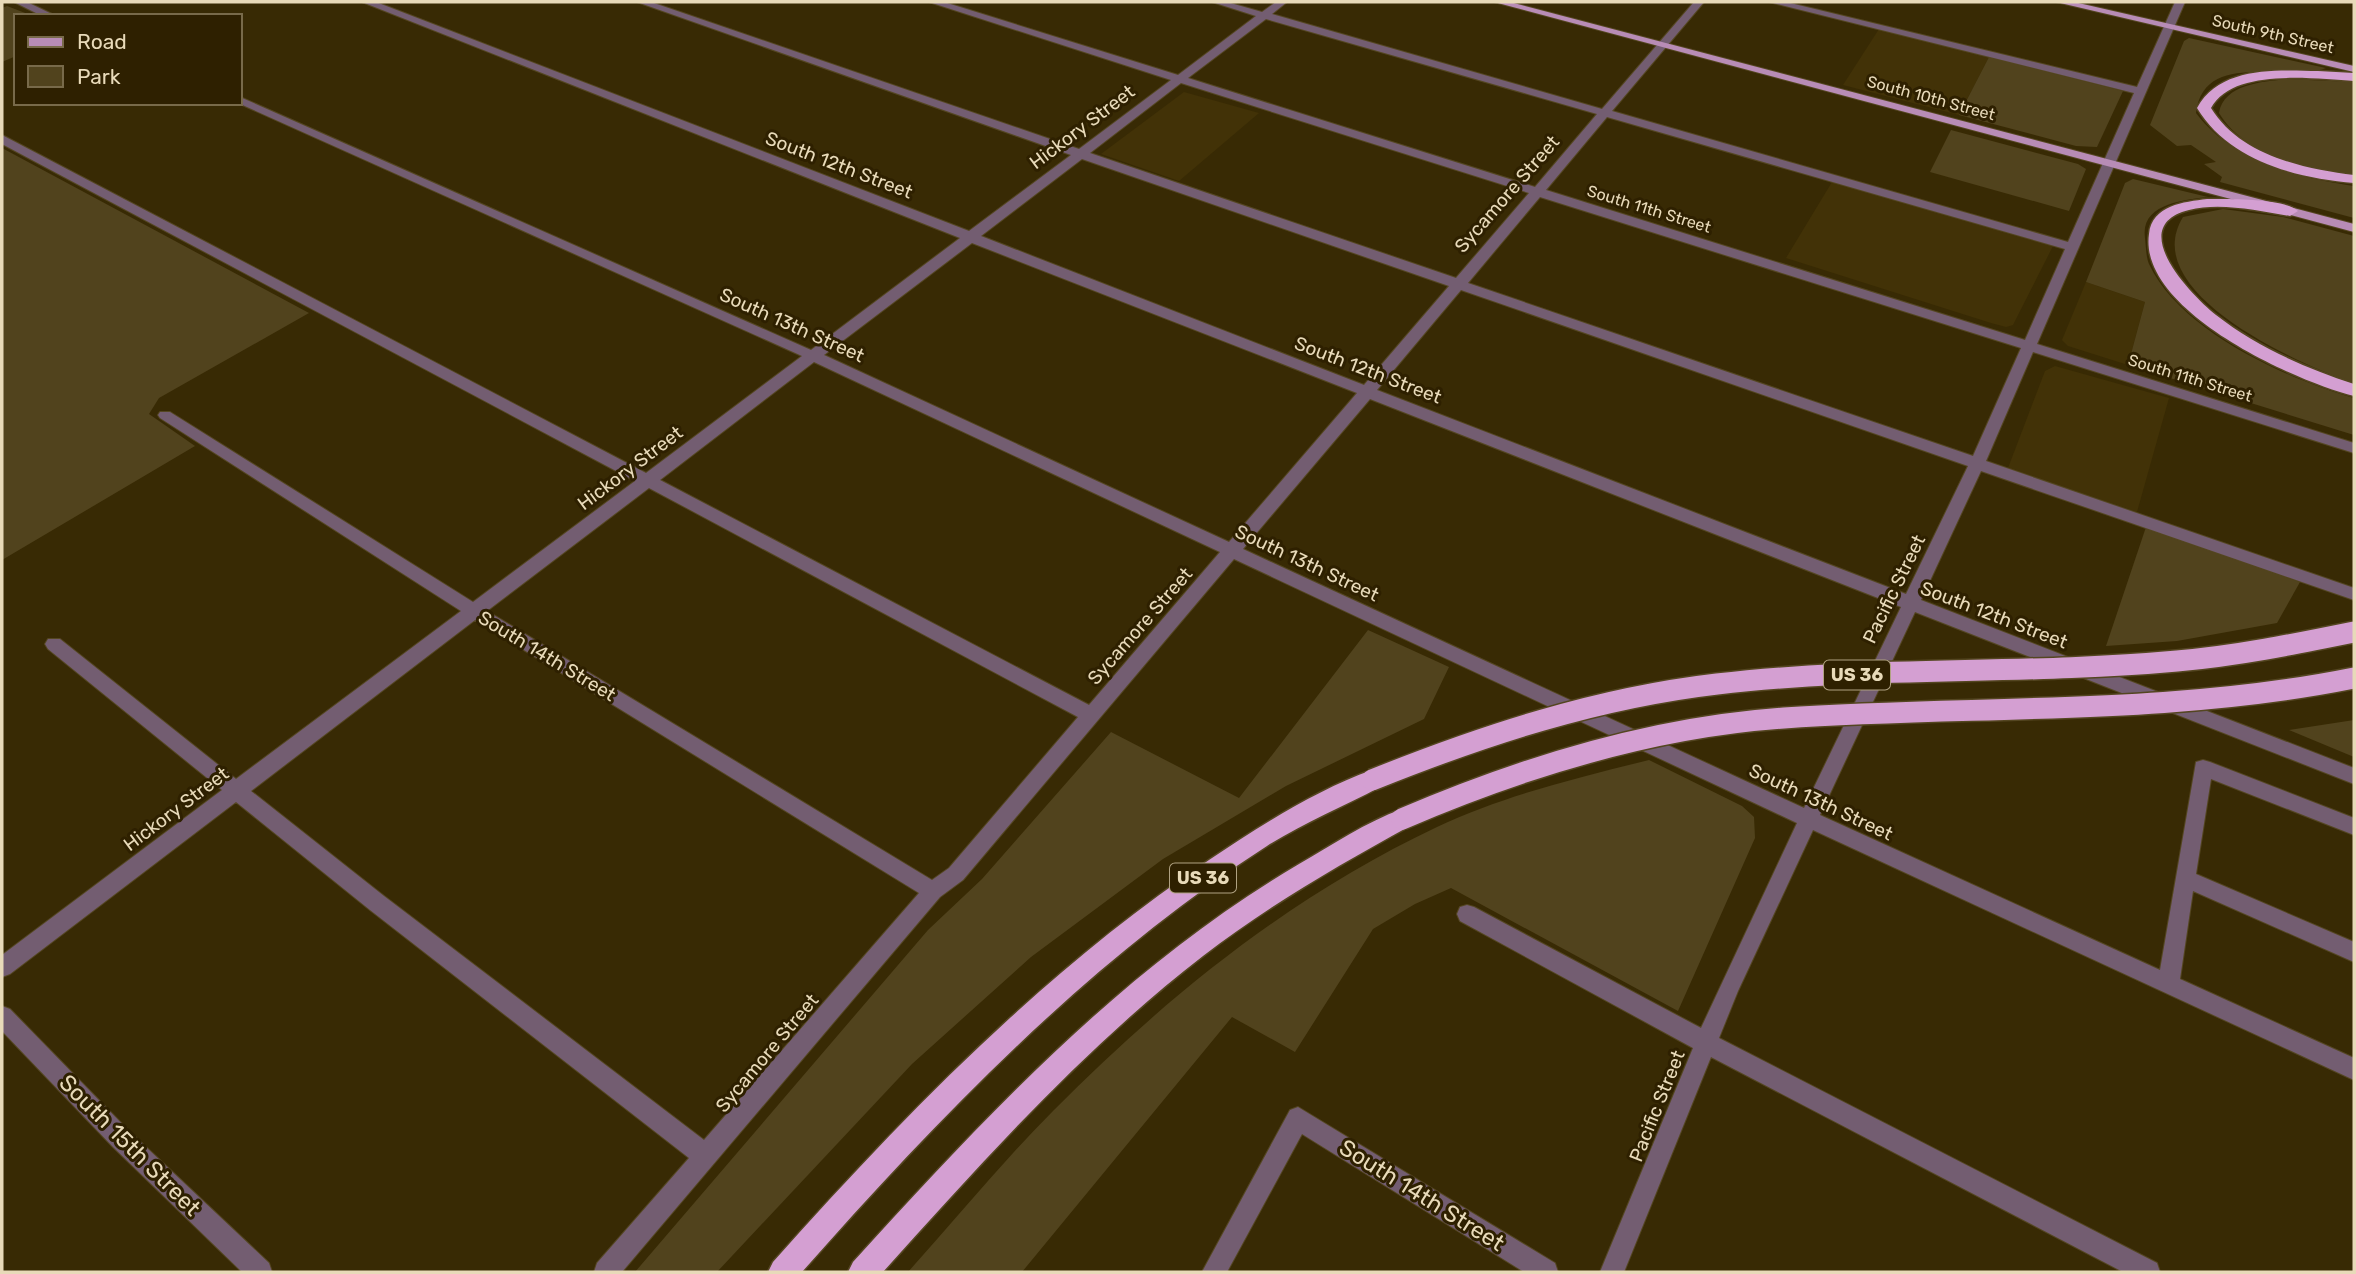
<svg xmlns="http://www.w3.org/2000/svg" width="2356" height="1274" viewBox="0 0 2356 1274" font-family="Rubik,sans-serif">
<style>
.built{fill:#423207}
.green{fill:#51431d}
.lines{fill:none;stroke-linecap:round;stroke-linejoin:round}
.minor-casing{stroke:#544621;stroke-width:2}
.major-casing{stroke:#544621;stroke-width:2}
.highway-casing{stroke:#544621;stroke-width:3}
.minor{fill:#735d71;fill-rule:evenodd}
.major{fill:#b88cb6;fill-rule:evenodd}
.highway{fill:#d49fd2;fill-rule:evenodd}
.highway-bridge-casing{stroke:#544621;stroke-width:24;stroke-linecap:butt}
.highway-bridge{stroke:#d49fd2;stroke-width:21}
.labels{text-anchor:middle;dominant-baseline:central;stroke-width:6;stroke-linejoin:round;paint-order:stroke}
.far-street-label{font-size:16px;fill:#e8dab9;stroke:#2e2000}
.shield{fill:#2e2000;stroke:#b0a282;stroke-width:2}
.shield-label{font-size:18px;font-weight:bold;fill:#e8dab9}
.street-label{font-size:19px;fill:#e8dab9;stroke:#2e2000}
.near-street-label{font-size:23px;fill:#e8dab9;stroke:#2e2000}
</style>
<rect width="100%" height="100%" fill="#382a04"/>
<g class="built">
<path d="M1879 29 1989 57 1959 115 1843 85Z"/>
<path d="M1184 92 1259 113 1179 181 1101 154Z"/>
<path d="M1832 182 2053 246 2013 325 2006 327 1991 323 1786 258Z"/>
<path d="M2086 282 2145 302 2128 365 2068 346 2062 340Z"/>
<path d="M2055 366 2169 398 2137 512 2008 468 2045 371Z"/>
</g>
<g class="green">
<path d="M7 6 33 16H16V56L2 62V8Z"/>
<path d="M2189 38 2326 68C2288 84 2204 48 2196 113 2232 161 2297 178 2354 186V218L2220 182 2222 177 2204 164 2216 162 2191 145 2177 146 2150 125 2184 41Z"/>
<path d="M1989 57 2123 91 2097 147 2076 146 1959 115Z"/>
<path d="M2286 79 2354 82V174C2308 172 2244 155 2219 113 2224 84 2262 82 2286 79Z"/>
<path d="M1951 130 2078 164 2086 169 2069 211 1930 172Z"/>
<path d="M2 148 309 313 159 398 149 414 195 446 2 560Z"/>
<path d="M2133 179 2208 197C2185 200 2140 203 2145 238 2146 246 2146 257 2149 264 2180 331 2287 379 2354 398V435L2128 365 2145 302 2086 282 2125 183Z"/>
<path d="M2223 209 2283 217 2354 236V383C2301 365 2136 293 2183 217Z"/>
<path d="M2146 527 2300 582 2277 623 2177 641 2106 646Z"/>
<path d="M1368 630 1449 667 1424 719 1286 786 1163 859 1031 957 912 1064 717 1272H635L928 930 982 879 1111 732 1239 798Z"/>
<path d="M2354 720V757L2289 730Z"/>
<path d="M1649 760 1742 806 1754 817 1755 838 1678 1011 1451 888 1415 904 1373 929 1295 1052 1232 1017 1022 1272H908C956 1219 1002 1162 1053 1111 1167 996 1291 896 1437 827 1505 795 1577 778 1649 760Z"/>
</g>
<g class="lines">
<defs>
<g id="minor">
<path d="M14 2H27L56 16H42Z"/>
<path d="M362 2H376L969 231 1071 155 637 2H651L1079 149 1171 80 929 2H944L1178 75 1256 16 1212 2H1227L1262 12 1276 2H1287L1272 14 1602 109 1694 2H1704L1612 111 2068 242 2134 93 1769 2H1786L2137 87 2175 2H2185L2037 344 2354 443V453L2033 352 1986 461 2354 588V600L1981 471 1921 600 2354 768V784L1915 612 1820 815 2160 970 2196 762 2203 760 2210 762 2354 818V835L2211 779 2196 874 2354 942V962L2193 891 2180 979 2354 1058V1080L1813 830 1738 991 1719 1038 2157 1263 2160 1272H2123L1711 1057 1624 1272H1600L1693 1048 1460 921 1457 914 1460 907 1467 905 1474 907 1701 1028 1797 823 1234 559 963 880 940 897 622 1272H594L597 1263 689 1158 370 910 236 802 10 974 2 977V955L222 790 48 649 45 644 48 639H60L236 779 461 611 160 418 158 415 160 412H170L473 602 635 481 2 144V135L646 473 802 356 238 103 240 97 811 350 960 238ZM1266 19 1597 114 1535 187 1188 78ZM1181 83 1529 193 1456 278 1090 153ZM1607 117 2065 249 2025 340 1546 190ZM1082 159 1449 286 1364 385 981 236ZM1540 197 2021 348 1973 456 1468 283ZM972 243 1357 393 1229 542 824 355ZM1461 290 1968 466 1906 594 1377 390ZM814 362 1220 552 1089 705 660 480ZM1370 399 1901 607 1804 808 1243 549ZM649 488 1078 717 949 868 932 880 487 611ZM475 620 919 893 704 1140 384 896 251 791Z"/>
<path d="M2 1006 10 1009 129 1131 269 1263 272 1272H242L113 1147 2 1031Z"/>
<path d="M1298 1107 1555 1263 1558 1272H1524L1302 1134 1227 1272H1202L1290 1110Z"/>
</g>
<g id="major">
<path d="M1494 2H1510L2354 224V232Z"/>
<path d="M2056 2H2074L2354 66V72Z"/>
</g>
<g id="highway">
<path d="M2318 71 2354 73V81C2315 79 2233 67 2211 108 2240 155 2303 169 2354 175V183C2296 178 2229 161 2197 108 2220 66 2276 70 2318 71Z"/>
<path d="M2207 199C2227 199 2284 198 2298 211L2290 216C2258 211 2221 202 2189 210 2124 226 2191 295 2216 315 2257 347 2305 368 2354 384V396C2294 381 2138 310 2149 234 2152 205 2184 202 2207 199Z"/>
<path d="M1372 770 1380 773 1383 780 1380 787C1343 807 1303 823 1267 846 1090 960 941 1115 802 1272H768L773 1262C905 1114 1044 971 1209 860 1258 827 1316 790 1372 770Z"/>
<path d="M1402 809 1410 812 1414 819 1410 826C1339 865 1268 906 1203 956 1084 1048 983 1161 883 1272H848L853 1262C988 1114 1124 967 1299 864 1332 845 1366 822 1402 809Z"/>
</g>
</defs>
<use href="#minor" class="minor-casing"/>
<use href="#major" class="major-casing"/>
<use href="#highway" class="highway-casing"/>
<use href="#minor" class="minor"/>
<use href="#major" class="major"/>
<use href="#highway" class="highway"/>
<defs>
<g id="highway-bridge">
<path d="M1372 780C1484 735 1597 698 1717 684 1870 666 2024 675 2177 661 2236 656 2295 644 2354 632"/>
<path d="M1402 819C1523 767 1651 727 1784 718 1975 705 2166 716 2354 678"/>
</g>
</defs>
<use href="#highway-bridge" class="highway-bridge-casing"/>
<use href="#highway-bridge" class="highway-bridge"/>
</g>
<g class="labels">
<g class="far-street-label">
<text transform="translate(2273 34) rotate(13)">South 9th Street</text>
<text transform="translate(1931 98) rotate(15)">South 10th Street</text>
<text transform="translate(1649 209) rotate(17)">South 11th Street</text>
<text transform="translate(2190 378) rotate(17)">South 11th Street</text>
</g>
<g class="shield">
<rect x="1824" y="660.5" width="66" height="29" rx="5"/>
<rect x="1170" y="863.5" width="66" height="29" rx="5"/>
</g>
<g class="shield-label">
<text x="1857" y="675">US 36</text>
<text x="1203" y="878">US 36</text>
</g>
<g class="street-label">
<text transform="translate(1082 127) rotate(-37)">Hickory Street</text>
<text transform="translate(839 165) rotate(21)">South 12th Street</text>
<text transform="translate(1507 194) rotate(-49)">Sycamore Street</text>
<text transform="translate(792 325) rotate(24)">South 13th Street</text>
<text transform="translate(1368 370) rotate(21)">South 12th Street</text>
<text transform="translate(630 468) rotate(-37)">Hickory Street</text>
<text transform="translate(1307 563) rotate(25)">South 13th Street</text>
<text transform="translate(1894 589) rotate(-64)">Pacific Street</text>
<text transform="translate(1994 615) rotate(21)">South 12th Street</text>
<text transform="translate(1140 626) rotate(-49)">Sycamore Street</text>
<text transform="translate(547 656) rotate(31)">South 14th Street</text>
<text transform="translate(1821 802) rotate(25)">South 13th Street</text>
<text transform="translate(176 809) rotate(-37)">Hickory Street</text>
<text transform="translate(767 1053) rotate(-50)">Sycamore Street</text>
<text transform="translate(1657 1106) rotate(-68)">Pacific Street</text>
</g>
<g class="near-street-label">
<text transform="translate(130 1145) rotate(45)">South 15th Street</text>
<text transform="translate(1422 1195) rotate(32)">South 14th Street</text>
</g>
</g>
<rect width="2356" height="1274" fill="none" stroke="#e8dab9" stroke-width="7"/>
<rect x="14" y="14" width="228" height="91" fill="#2e2000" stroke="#786a4a" stroke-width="2"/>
<rect x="28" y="37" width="35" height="10" fill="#b88cb6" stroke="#786a4a" stroke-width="2"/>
<text x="77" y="49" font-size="21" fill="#e8dab9">Road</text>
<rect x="28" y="66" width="35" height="21" fill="#51431d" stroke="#786a4a" stroke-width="2"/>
<text x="77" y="84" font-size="21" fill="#e8dab9">Park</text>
</svg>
